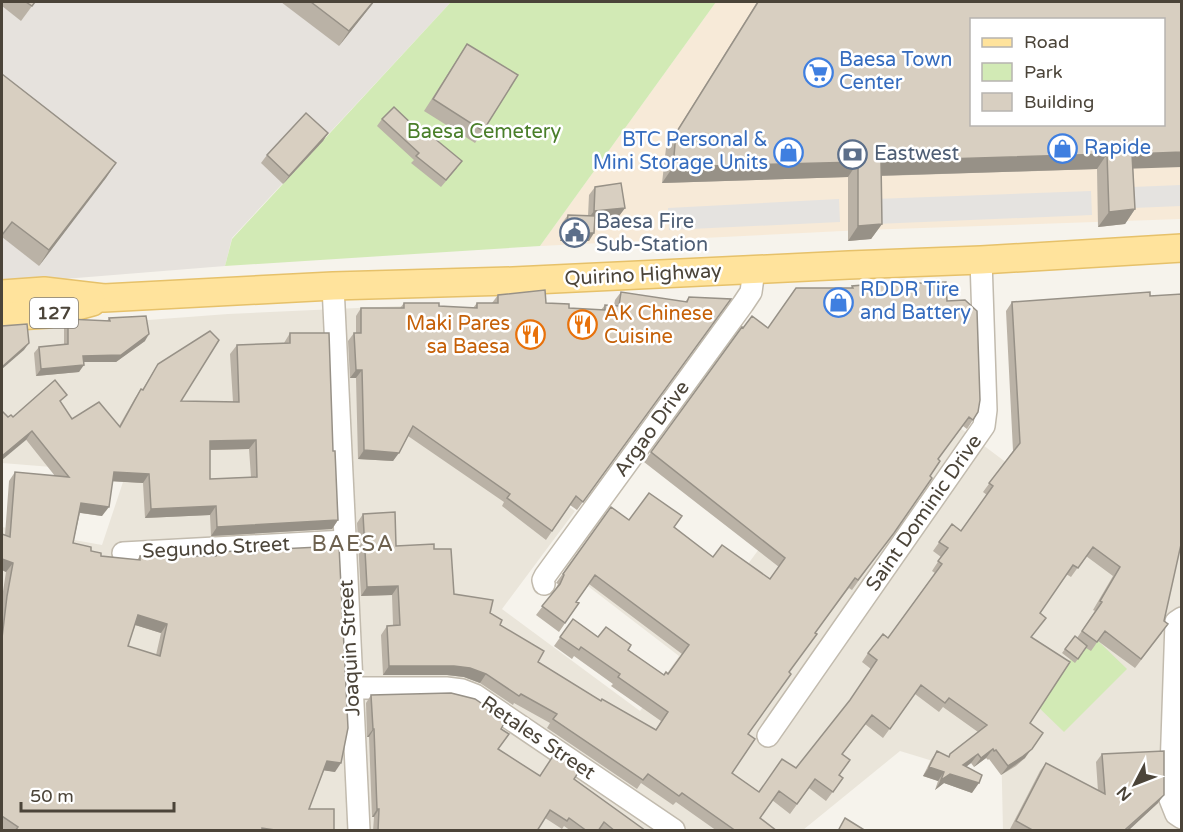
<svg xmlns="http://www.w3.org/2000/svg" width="1183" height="832" viewBox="0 0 1183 832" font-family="'Varela Round',sans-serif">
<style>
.residential{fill:#eae5da}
.commercial{fill:#f7ead8;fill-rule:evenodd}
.industrial{fill:#e6e2dd}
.green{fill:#d2eab5}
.parking{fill:#e5e3e0}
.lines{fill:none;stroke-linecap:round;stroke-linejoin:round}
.minor-casing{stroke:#c2bbae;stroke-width:24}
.major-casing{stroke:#e6c16a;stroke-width:30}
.minor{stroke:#fff;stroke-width:21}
.major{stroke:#ffe39c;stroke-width:27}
.wall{fill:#bab2a6;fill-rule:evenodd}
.shaded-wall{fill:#979187}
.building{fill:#d8cfc1;stroke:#979187;stroke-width:1.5;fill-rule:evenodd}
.labels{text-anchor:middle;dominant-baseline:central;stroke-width:5;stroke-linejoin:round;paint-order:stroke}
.shield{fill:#fff;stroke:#817c74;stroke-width:1.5}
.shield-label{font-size:18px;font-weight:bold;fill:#4b4439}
.shop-label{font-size:20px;fill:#366cbe;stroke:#fff;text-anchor:start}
.park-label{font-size:20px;fill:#4a7f2a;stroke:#fff}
.service-label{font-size:20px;fill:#4e5e75;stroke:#fff;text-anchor:start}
.street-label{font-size:20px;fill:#4b4439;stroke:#fff}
.food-label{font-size:20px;fill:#c56008;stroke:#fff;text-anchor:start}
.quarter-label{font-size:22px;letter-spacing:1.5px;fill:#6e6250;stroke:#fff}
</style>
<rect width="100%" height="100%" fill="#f6f3ec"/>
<path class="residential" d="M401 306 428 409 575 511 502 609 640 711 679 656 563 567 604 513 723 598 888 374 1079 517 1181 384V830H1003L1001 740 946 765 900 751 803 830H2V527L102 545 126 473 2 463V331L228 314Z"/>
<path class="commercial" d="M716 2H1181V219L863 230 540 246ZM972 20H1164V124H972Z"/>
<path class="industrial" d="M2 2H451L232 238 225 266 2 284Z"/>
<g class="green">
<path d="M451 2H716L540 246 225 266 232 239Z"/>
<path d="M1093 636 1127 669 1064 732 1031 700Z"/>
</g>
<g class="parking">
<path d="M1181 185V206L1133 208 1132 187Z"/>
<path d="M1091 191 1092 215 876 224 875 199Z"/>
<path d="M839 199 840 222 669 230 668 208Z"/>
</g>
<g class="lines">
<defs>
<g id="minor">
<path d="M333 286 359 830"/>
<path d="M123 553 345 541"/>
<path d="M544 584 543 580 545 576 743 304 751 292 754 270"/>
<path d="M1182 618 1176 622 1170 799 1176 814 1182 818"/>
<path d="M352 688H446L462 690 475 695 674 830"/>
<path d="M768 736 984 426 986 410 981 260"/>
</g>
<g id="major">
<path d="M2 294 44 291 104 298 333 286 513 281 849 265 981 260 1182 248"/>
<path d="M2 317 48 314 92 302"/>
</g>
</defs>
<use href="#minor" class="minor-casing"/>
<use href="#major" class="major-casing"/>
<use href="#minor" class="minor"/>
<use href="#major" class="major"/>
</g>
<g class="wall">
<path d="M2 2H35L21 21 2 6Z"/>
<path d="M281 2H374L339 46Z"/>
<path d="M757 2H1182L1133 168 1135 209 1125 224 1098 227 1097 169 881 176 882 224 871 239 848 241V177L662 183 666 148Z"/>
<path d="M467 44 483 131 475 143 424 111Z"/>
<path d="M2 74 116 163 39 266 2 237Z"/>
<path d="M382 119 457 168 441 187 411 163 414 160 377 126Z"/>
<path d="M328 133 323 141 283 184 261 163 267 155Z"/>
<path d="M595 187 625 208 619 216 595 219 589 241H560L562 223 568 215 588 216 589 195Z"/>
<path d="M899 284 947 301 978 412 967 429 963 426 938 459 930 476 932 478 852 590 849 588 815 633 748 734 732 773 759 792 796 768 849 702 871 669 862 662 868 653 888 638 935 573 932 571 941 557 933 551 952 524 961 531 987 495 983 492 1013 451 1006 311 1012 302 1162 633 1135 668 1098 641 1091 651 1086 648 1075 663 1062 653 1075 636 1077 638 1095 611 1093 610 1113 576 1086 556 1071 577 1066 574 1040 613 1032 637 1030 723 1025 758 1016 766 1001 775 989 759 988 760 986 758 974 767 971 763 966 767 972 793 944 783 935 790 938 781 923 776 931 760 937 751 948 757 950 754 978 732 943 707 939 712 915 694 883 738 865 724 842 755 840 775 843 778 826 801 809 788 790 814 772 800 760 818 777 831H717L676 802 673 805 641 783 637 789 547 728 550 723 514 703 513 705 480 683 464 677 447 675H383L381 635 387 626 393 625 392 595 361 596 357 523 363 514 396 546 434 549 454 594 490 613 500 625 538 662 601 701 656 730 661 721 611 686 613 684 574 656 572 659 554 646 573 619 598 637 628 650 664 675 668 674 682 654 589 584 576 602 579 603 559 632 536 615 555 590 558 584 556 583 611 507 629 520 674 528 713 557 770 579 779 567 644 462 742 327 743 328H768L851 288 852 286Z"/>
<path d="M621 292 685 302 689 297 731 299 577 510 570 505 546 540 502 506 504 502 408 436 393 461 358 459 356 378H350L348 341 354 333H356V316L361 308H400L404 303 439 306 473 308 477 303H492L498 295 546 303 569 308 601 310 605 305H614L615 300Z"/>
<path d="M109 318 145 341 116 362H83L79 372 36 376 34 353 39 347 64 344V326L68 319 107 321Z"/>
<path d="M290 333 333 451 338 520 332 529 211 536 210 515 145 518 143 483 112 481 102 516 80 513 73 543 91 551 101 556 137 560 140 556H215L218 552 335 772 324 770 309 809 334 831H4L2 829V598L6 572 2 570V534L5 535 9 481 15 472 55 476 8 417H13L61 404 72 419 119 426 135 398 141 389 142 390 158 364 181 401 233 402 230 354 237 345 284 343ZM249 449 251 477 210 479V450ZM135 625 161 633 156 655 128 646Z"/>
<path d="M371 695 501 729 498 749 540 776 574 779 646 831H571L564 826 562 829 545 818 537 831H373L374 817H372L369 737H367L366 703Z"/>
<path d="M1102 754 1158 803 1128 830 1129 831H1013L1010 829 1040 771 1046 763 1098 791 1096 762Z"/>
</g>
<g class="shaded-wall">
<path d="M373 2H374L339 46 349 31Z"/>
<path d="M328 133 323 141 283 184 289 176Z"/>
<path d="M1182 152V167L1121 169 1132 154Z"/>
<path d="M1107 154 1097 169 870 176 881 161Z"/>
<path d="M858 162 848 177 662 183 673 167Z"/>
<path d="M116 163 106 178 39 266 49 250Z"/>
<path d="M625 208 619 216 588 219 594 211Z"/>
<path d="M1135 209 1125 224 1098 227 1109 212Z"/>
<path d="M882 224 871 239 848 241 858 226Z"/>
<path d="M566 233H594L589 241H560Z"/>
<path d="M149 334 145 341 116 362H78L83 356Z"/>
<path d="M29 343 24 350 2 369V367Z"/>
<path d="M84 365 79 372 36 376 41 369Z"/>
<path d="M356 370H362L356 378H350Z"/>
<path d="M32 431 26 440 2 460V456Z"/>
<path d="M256 440 249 449 204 450 210 441Z"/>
<path d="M364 450 399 453 393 461 358 459Z"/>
<path d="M114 472 149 474 143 483 107 481Z"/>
<path d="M81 503 109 507 102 516 75 512Z"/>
<path d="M216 506 210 515 145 518 151 509Z"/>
<path d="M338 520 332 529 211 536 217 527Z"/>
<path d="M2 559 13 563 6 572 2 570Z"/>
<path d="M398 586 392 595 361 596 367 587Z"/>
<path d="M138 615 167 624 161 633 132 624Z"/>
<path d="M389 666H454L470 668 486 674 480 683 464 677 447 675H383Z"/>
<path d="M373 729H374L369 737H367Z"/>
<path d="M1043 733 1025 758 1001 775 1008 766Z"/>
<path d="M993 749 986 758 974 767 981 758Z"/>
<path d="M978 754 971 763 956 774 963 765Z"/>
<path d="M327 761 341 763 335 772 321 770Z"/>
<path d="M929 767 944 772 938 781 923 776Z"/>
<path d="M950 774 979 783 972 793 944 783 935 790 941 780Z"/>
<path d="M1164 795 1158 803 1128 831H1125Z"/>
<path d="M377 809H379L374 817H372Z"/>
<path d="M262 828 282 831H261Z"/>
</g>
<g class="building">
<path d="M26 2H35L32 6Z"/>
<path d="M311 2H373L349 31Z"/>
<path d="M758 2H1182V152L1132 154 1135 209 1109 212 1107 154 881 161 882 224 858 226V162L673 167 676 133ZM972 20H1164V124H972Z"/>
<path d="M467 44 518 75 483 131 433 99Z"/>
<path d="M2 74 116 163 49 250 12 222 2 235Z"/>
<path d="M394 107 415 127 417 124 462 161 446 180 416 156 419 153 382 119Z"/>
<path d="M306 113 328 133 289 176 267 155Z"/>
<path d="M621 183 625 208 594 211 595 187Z"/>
<path d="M568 215 595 216 594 233H566Z"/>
<path d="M899 282V284L946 282 947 301 965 300 977 311 980 400 978 412 973 420 969 417 938 459 940 461 930 476 932 478 894 533 858 580 855 578 815 633 817 634 789 672 791 674 748 734 755 739 732 773 759 792 782 759 796 768 850 700 877 660 868 653 883 634 888 638 942 564 938 561 948 548 939 542 952 524 961 531 993 486 989 483 1020 443 1012 302 1150 292V296L1182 294V540L1164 621 1168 624 1141 659 1105 631 1097 642 1082 631 1102 602 1100 601 1120 567 1093 547 1078 568 1073 565 1040 613 1046 618 1031 637 1070 662 1030 723 1043 733 1032 749 1022 757 1008 766 996 750 994 751 993 749 981 758 978 754 963 765 982 775 979 783 950 774 941 780 944 772 929 767 937 751 949 757 950 754 987 725 949 698 945 703 921 685 890 729 872 715 842 754 850 760 839 775 843 778 833 792 815 779 797 804 779 791 760 818 777 831H736L682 793 679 796 648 774 643 780 553 719 557 714 521 694 519 696 486 674 470 668 454 666H389L387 626 400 625 398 586 367 587 363 514 395 512 396 546 434 544V549H451L454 594 493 600 490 613 502 620 500 625 544 651 538 662 601 701 602 699 656 730 668 712 618 677 620 674 581 647 579 650 560 637 573 619 598 637 606 627 631 645 628 650 664 675 666 672 668 674 689 645 595 575 576 602 579 603 565 623 542 606 560 584 564 575 563 574 611 507 629 520 649 493 682 516 674 527 713 557 722 545 770 579 785 558 651 452 742 327 743 328 752 316 768 328 796 288H853L852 286Z"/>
<path d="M545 290 546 303 569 304V308L605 310V305L619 306 621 292 687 302 689 297 731 299 583 502 576 496 552 531 507 498 510 494 413 426 399 453 364 450 362 370H356L354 333H361V308H404V303H439V306L477 308V303H498V295Z"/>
<path d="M146 316 149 334 121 355 83 356 84 365 41 369 39 347 68 344V319L110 321 109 318Z"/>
<path d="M27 324 29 343 2 367V326Z"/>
<path d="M210 331 219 340 181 401 239 402 237 345 290 343V333H329L333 451H335L338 520 217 527 216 506 151 509 149 474 114 472 109 507 81 503 73 543 91 547V551L101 553V556L140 560V556H216L218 552 339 546 348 728 341 763 327 761 309 809H334V831H282L262 828V831H15L18 827 2 816V638L7 596 13 563 2 559V534L10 537 15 472 69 477 32 431 2 456V411L8 417 11 415 13 417 55 380 67 395 60 401 72 419 99 402 120 427 141 389 143 390 158 364ZM256 440 257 477 210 479V441ZM138 615 167 624 160 656 128 646Z"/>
<path d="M1075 636 1087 646 1078 659 1065 649Z"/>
<path d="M451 693 475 699 506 720 501 729 509 734 498 749 540 776 555 753 580 770 574 779 646 831H615L604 822 598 831H587L569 818 567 821 550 810 537 831H378L379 809H377L374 729H373L371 695Z"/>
<path d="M1164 751V795L1126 829 1129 831H1034L1016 821 1046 763 1105 794 1102 754Z"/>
<path d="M845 818 866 831H838Z"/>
</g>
<defs>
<symbol id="supermarket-ring" viewBox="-11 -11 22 22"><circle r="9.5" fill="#fff" stroke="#3f7fe0" stroke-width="1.5"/><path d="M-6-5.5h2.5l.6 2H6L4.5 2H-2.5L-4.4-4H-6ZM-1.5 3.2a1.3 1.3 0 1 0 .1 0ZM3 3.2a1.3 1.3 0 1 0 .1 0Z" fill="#3f7fe0"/></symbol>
<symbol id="shop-ring" viewBox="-11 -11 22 22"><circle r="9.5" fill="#fff" stroke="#3f7fe0" stroke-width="1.5"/><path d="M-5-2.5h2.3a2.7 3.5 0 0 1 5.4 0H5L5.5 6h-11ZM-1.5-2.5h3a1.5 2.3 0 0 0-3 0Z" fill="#3f7fe0"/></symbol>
<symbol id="bank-ring" viewBox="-11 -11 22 22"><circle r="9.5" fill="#fff" stroke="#5c6f8a" stroke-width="1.5"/><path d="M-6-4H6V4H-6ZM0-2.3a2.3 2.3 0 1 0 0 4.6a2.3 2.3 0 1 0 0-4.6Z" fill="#5c6f8a"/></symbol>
<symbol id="civic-ring" viewBox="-11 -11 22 22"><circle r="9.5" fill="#fff" stroke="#5c6f8a" stroke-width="1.5"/><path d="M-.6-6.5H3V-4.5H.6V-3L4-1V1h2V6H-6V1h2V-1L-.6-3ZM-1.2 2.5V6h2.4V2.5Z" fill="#5c6f8a"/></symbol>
<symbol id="restaurant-ring" viewBox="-11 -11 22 22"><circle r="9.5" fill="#fff" stroke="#e8710a" stroke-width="1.5"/><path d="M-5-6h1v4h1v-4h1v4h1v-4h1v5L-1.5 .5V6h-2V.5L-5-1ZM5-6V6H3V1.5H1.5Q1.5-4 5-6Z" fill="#e8710a"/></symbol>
</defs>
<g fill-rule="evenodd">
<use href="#supermarket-ring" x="802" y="56" width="33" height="33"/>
<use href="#shop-ring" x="1046" y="132" width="33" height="33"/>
<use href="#shop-ring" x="772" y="136" width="33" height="33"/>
<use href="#bank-ring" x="836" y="138" width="33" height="33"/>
<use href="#civic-ring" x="558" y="216" width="33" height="33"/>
<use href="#shop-ring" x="822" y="286" width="33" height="33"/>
<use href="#restaurant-ring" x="566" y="308" width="33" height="33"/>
<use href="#restaurant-ring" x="514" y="318" width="33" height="33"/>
</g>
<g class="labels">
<rect class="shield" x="30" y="298" width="48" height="30" rx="4.5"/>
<g class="shield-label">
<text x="54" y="313">127</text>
</g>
<g class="shop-label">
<text x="839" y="60">Baesa Town<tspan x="839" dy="23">Center</tspan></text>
<text x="768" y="140" text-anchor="end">BTC Personal &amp;<tspan x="768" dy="23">Mini Storage Units</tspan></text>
<text x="1084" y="148">Rapide</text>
<text x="860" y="290">RDDR Tire<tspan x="860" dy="23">and Battery</tspan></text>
</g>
<g class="park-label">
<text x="484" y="132">Baesa Cemetery</text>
</g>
<g class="service-label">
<text x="874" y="154">Eastwest</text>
<text x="596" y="222">Baesa Fire<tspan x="596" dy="23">Sub-Station</tspan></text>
</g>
<g class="street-label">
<text transform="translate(643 275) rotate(-3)">Quirino Highway</text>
<text transform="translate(652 429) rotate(-54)">Argao Drive</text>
<text transform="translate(924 513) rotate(-55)">Saint Dominic Drive</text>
<text transform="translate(216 548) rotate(-3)">Segundo Street</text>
<text transform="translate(350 648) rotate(-93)">Joaquin Street</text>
<text transform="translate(538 738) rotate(34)">Retales Street</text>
</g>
<g class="food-label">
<text x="604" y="314">AK Chinese<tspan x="604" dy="23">Cuisine</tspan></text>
<text x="510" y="324" text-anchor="end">Maki Pares<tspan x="510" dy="23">sa Baesa</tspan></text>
</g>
<g class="quarter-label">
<text x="353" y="544">BAESA</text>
</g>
</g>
<rect width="1183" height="832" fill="none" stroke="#4b4439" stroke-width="6"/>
<rect x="970" y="18" width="195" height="108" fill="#ffffff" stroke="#b7b4b0" stroke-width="1.5"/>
<rect x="982" y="38" width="30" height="9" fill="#ffe39c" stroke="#b7b4b0" stroke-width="1.5"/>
<text x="1024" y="48" font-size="18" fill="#4b4439">Road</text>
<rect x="982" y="63" width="30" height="18" fill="#d2eab5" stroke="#b7b4b0" stroke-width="1.5"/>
<text x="1024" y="78" font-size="18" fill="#4b4439">Park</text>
<rect x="982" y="93" width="30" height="18" fill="#d8cfc1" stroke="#b7b4b0" stroke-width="1.5"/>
<text x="1024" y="108" font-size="18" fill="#4b4439">Building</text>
<g transform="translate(1135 784) rotate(228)" stroke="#ffffff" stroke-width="4.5" paint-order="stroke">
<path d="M0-4.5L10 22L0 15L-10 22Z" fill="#4b4439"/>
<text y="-9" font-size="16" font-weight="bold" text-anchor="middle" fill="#4b4439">N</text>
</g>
<path d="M21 802v9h153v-9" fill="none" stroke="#4b4439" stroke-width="3"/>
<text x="30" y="802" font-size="18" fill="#4b4439" stroke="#ffffff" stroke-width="4.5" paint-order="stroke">50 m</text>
</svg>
